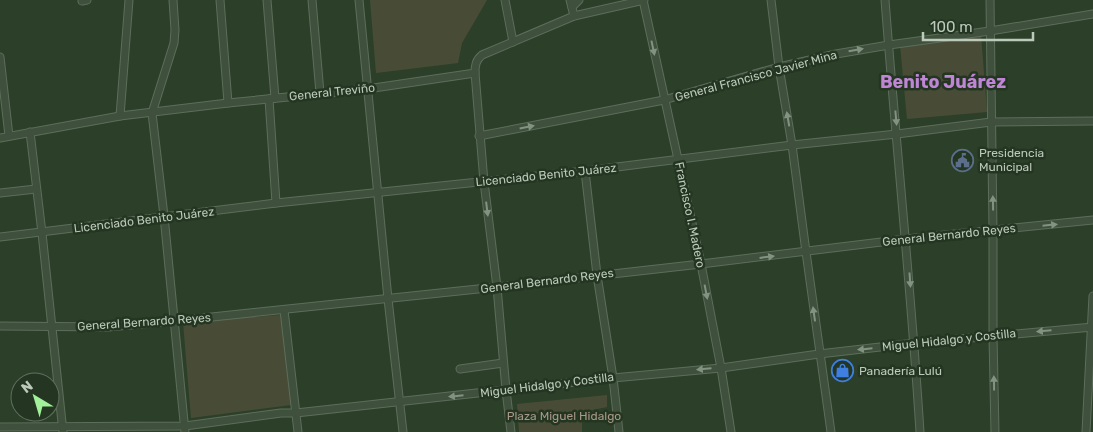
<svg xmlns="http://www.w3.org/2000/svg" width="1093" height="432" viewBox="0 0 1093 432" font-family="Rubik,sans-serif">
<style>
.green{fill:#484c37}
.lines{fill:none;stroke-linecap:round;stroke-linejoin:round}
.street-casing{stroke:#5d6e5b;stroke-width:9}
.street{stroke:#3f503d;stroke-width:7}
.oneway{fill:#839382}
.labels{text-anchor:middle;dominant-baseline:central;stroke-width:5;stroke-linejoin:round;paint-order:stroke}
.street-label{font-size:12px;fill:#bbcaba;stroke:#243621}
.poi-label{font-size:12px;fill:#bbcaba;stroke:#243621;text-anchor:start}
.park-label{font-size:12px;fill:#a89888;stroke:#243621}
.district-label{font-size:18px;font-weight:bold;fill:#bf86d5;stroke:#243621}
</style>
<rect width="100%" height="100%" fill="#2c4029"/>
<g class="green">
<path d="M370 0H487L462 43 458 63 376 73Z"/>
<path d="M981 35 987 112 907 119 900 45Z"/>
<path d="M281 315 291 405 191 418 183 322Z"/>
<path d="M607 395V407L582 412V432H519L517 404Z"/>
</g>
<g class="lines">
<defs>
<g id="street">
<path d="M173 0 175 30 174 43 152 113 164 216 185 432"/>
<path d="M220 0 228 103"/>
<path d="M267 0 275 98"/>
<path d="M312 0 320 93"/>
<path d="M359 0 388 299 403 432"/>
<path d="M505 0 513 42"/>
<path d="M570 0 574 16"/>
<path d="M643 0 701 264 721 368 731 432"/>
<path d="M771 0 779 67 792 145 806 252 831 432"/>
<path d="M885 0C896 144 911 288 920 432"/>
<path d="M990 0 993 231V336L995 432"/>
<path d="M82 1 87 0"/>
<path d="M572 7 579 0"/>
<path d="M0 57 9 136"/>
<path d="M475 73 484 182 497 287 506 390 511 432"/>
<path d="M269 99 276 203"/>
<path d="M120 116 129 0"/>
<path d="M30 132 42 233 63 432"/>
<path d="M479 136 664 100 779 67 836 54 889 45 990 31 1093 14"/>
<path d="M0 138 120 116 228 103 367 89 475 73C475 65 476 60 482 55L574 16 644 0"/>
<path d="M585 171 597 275 613 378 619 432"/>
<path d="M0 193 36 189"/>
<path d="M0 237 276 203 585 171 792 145 897 134 991 122 1093 121"/>
<path d="M284 310 298 432"/>
<path d="M0 326 108 327 174 321 497 287 701 264 906 239 1093 220"/>
<path d="M460 369 503 363"/>
<path d="M0 427 185 426 281 413H296L613 378 721 368 819 354 915 343 1093 327"/>
<path d="M1086 432 1093 296"/>
</g>
</defs>
<use href="#street" class="street-casing"/>
<use href="#street" class="street"/>
</g>
<defs><path id="oneway-solid" d="M-6-.8H1V-3.2L6.5 0L1 3.2V.8H-6Z" transform="scale(1.25)"/></defs>
<g class="oneway">
<use href="#oneway-solid" transform="translate(653 48) rotate(78)"/>
<use href="#oneway-solid" transform="translate(856 50) rotate(-10)"/>
<use href="#oneway-solid" transform="translate(896 118) rotate(85)"/>
<use href="#oneway-solid" transform="translate(788 119) rotate(-100)"/>
<use href="#oneway-solid" transform="translate(527 127) rotate(-11)"/>
<use href="#oneway-solid" transform="translate(993 203) rotate(-91)"/>
<use href="#oneway-solid" transform="translate(487 209) rotate(83)"/>
<use href="#oneway-solid" transform="translate(1050 225) rotate(-6)"/>
<use href="#oneway-solid" transform="translate(767 257) rotate(-7)"/>
<use href="#oneway-solid" transform="translate(910 280) rotate(86)"/>
<use href="#oneway-solid" transform="translate(706 292) rotate(79)"/>
<use href="#oneway-solid" transform="translate(814 314) rotate(-98)"/>
<use href="#oneway-solid" transform="translate(1044 331) rotate(175)"/>
<use href="#oneway-solid" transform="translate(865 349) rotate(174)"/>
<use href="#oneway-solid" transform="translate(704 369) rotate(175)"/>
<use href="#oneway-solid" transform="translate(994 383) rotate(-91)"/>
<use href="#oneway-solid" transform="translate(456 396) rotate(174)"/>
</g>
<defs>
<symbol id="civic-ring" viewBox="-11 -11 22 22"><circle r="9.5" fill="#243621" stroke="#5c6f8a" stroke-width="1.5"/><path d="M-.6-6.5H3V-4.5H.6V-3L4-1V1h2V6H-6V1h2V-1L-.6-3ZM-1.2 2.5V6h2.4V2.5Z" fill="#5c6f8a"/></symbol>
<symbol id="shop-ring" viewBox="-11 -11 22 22"><circle r="9.5" fill="#243621" stroke="#3f7fe0" stroke-width="1.5"/><path d="M-5-2.5h2.3a2.7 3.5 0 0 1 5.4 0H5L5.5 6h-11ZM-1.5-2.5h3a1.5 2.3 0 0 0-3 0Z" fill="#3f7fe0"/></symbol>
</defs>
<g fill-rule="evenodd">
<use href="#civic-ring" x="950" y="148" width="25" height="25"/>
<use href="#shop-ring" x="830" y="358" width="25" height="25"/>
</g>
<g class="labels">
<g class="street-label">
<text transform="translate(756 76) rotate(-15)">General Francisco Javier Mina</text>
<text transform="translate(332 92) rotate(-6)">General Treviño</text>
<text transform="translate(546 175) rotate(-6)">Licenciado Benito Juárez</text>
<text transform="translate(690 215) rotate(78)">Francisco I. Madero</text>
<text transform="translate(144 220) rotate(-7)">Licenciado Benito Juárez</text>
<text transform="translate(949 235) rotate(-6)">General Bernardo Reyes</text>
<text transform="translate(547 281) rotate(-7)">General Bernardo Reyes</text>
<text transform="translate(144 322) rotate(-4)">General Bernardo Reyes</text>
<text transform="translate(949 340) rotate(-6)">Miguel Hidalgo y Costilla</text>
<text transform="translate(547 385) rotate(-7)">Miguel Hidalgo y Costilla</text>
</g>
<g class="poi-label">
<text x="979" y="153">Presidencia<tspan x="979" dy="14">Municipal</tspan></text>
<text x="859" y="371">Panadería Lulú</text>
</g>
<g class="park-label">
<text x="564" y="416">Plaza Miguel Hidalgo</text>
</g>
<g class="district-label">
<text x="943" y="82">Benito Juárez</text>
</g>
</g>
<g transform="translate(35 397) rotate(322)"><circle r="24" fill="#243621" stroke="#60715e"/>
<path d="M0-4L9 19L0 12L-9 19Z" fill="#a2f099"/>
<text y="-8" font-size="14" font-weight="bold" text-anchor="middle" fill="#bbcaba">N</text>
</g>
<path d="M923 32v8h110v-8" fill="none" stroke="#bbcaba" stroke-width="2.5"/>
<text x="930" y="32" font-size="15" fill="#bbcaba" stroke="#243621" stroke-width="4" paint-order="stroke">100 m</text>
</svg>
